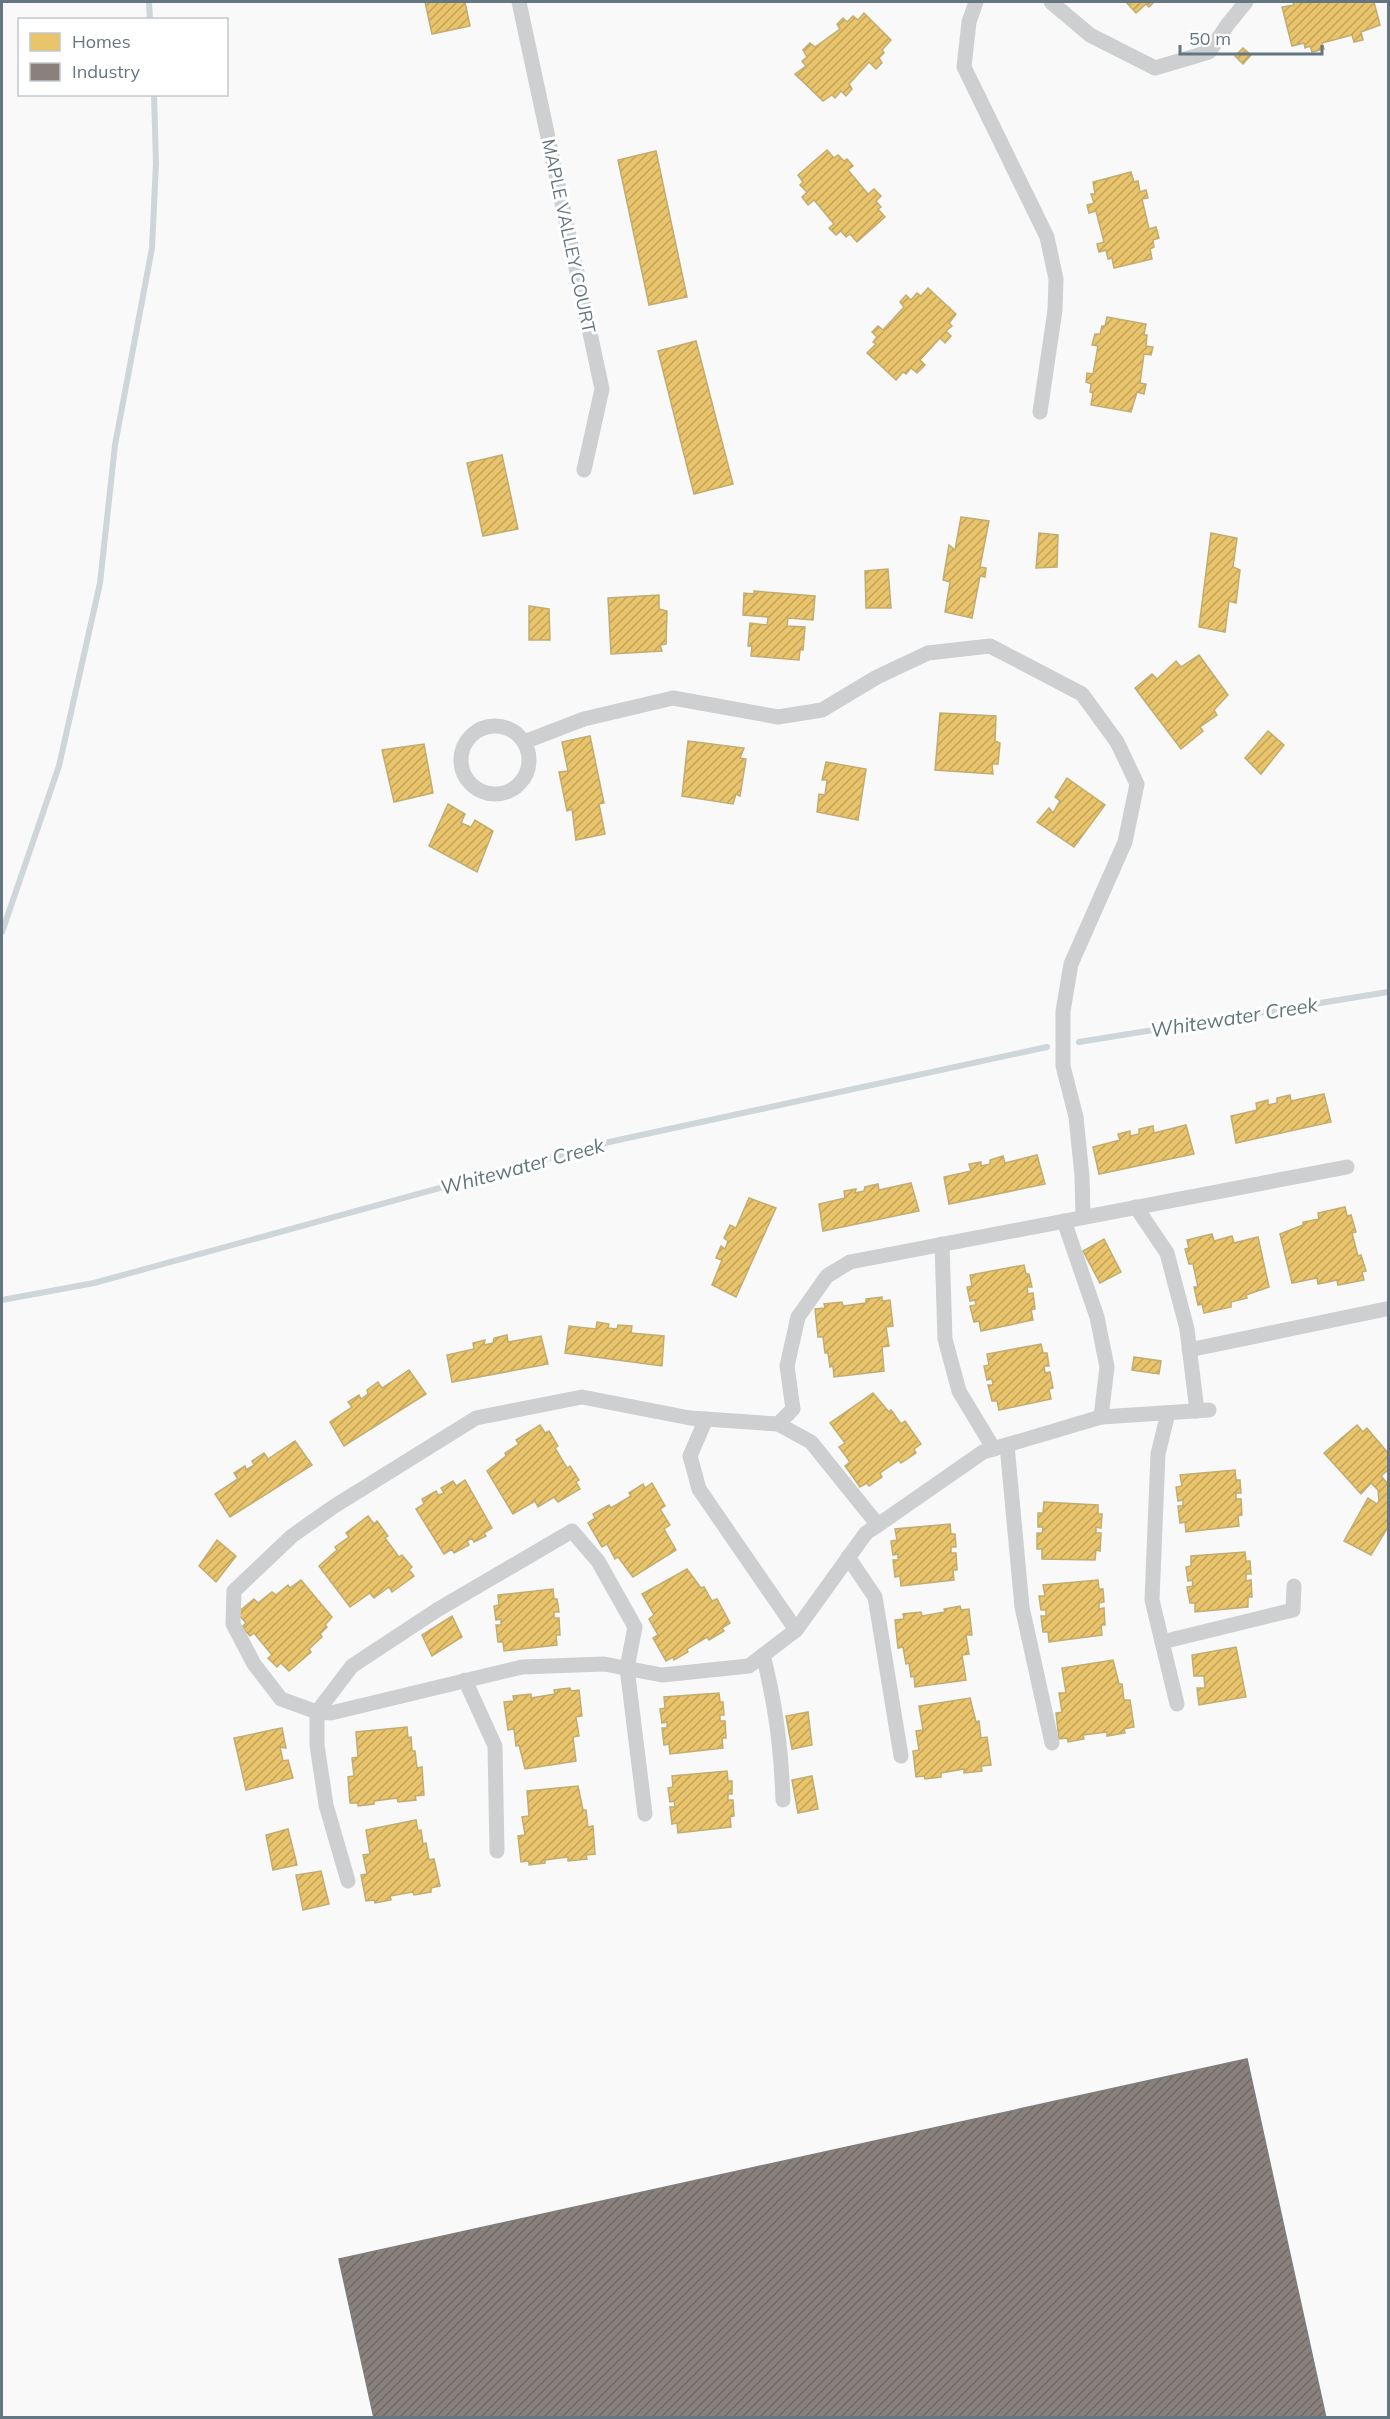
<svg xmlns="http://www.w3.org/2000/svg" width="1390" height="2419" viewBox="0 0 1390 2419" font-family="Mulish,sans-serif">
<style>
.homes{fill:url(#homes-hatch);stroke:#c1ad72;stroke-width:1.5}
.industry{fill:url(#industry-hatch);stroke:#7f7e7e;stroke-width:1.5}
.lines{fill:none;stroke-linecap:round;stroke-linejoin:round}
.stream{stroke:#ced6d9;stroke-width:6}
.minor{stroke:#cecfd0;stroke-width:15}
.labels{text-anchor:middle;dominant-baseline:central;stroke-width:6;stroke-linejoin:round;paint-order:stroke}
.street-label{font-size:18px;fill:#657683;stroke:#fff}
.water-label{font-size:20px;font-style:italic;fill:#60757c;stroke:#fff}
</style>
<defs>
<pattern id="homes-hatch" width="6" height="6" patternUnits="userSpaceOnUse" patternTransform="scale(1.5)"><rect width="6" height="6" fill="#e9c46a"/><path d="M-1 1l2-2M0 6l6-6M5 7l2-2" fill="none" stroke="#c0a45d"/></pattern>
<pattern id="industry-hatch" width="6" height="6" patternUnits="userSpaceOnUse" patternTransform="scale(1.5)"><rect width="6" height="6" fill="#8a817c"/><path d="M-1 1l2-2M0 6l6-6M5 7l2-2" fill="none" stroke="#6f6a67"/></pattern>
</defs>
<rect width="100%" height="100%" fill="#f9f9f9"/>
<g class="homes">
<path d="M425 2H465L470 26 432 34Z"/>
<path d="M1126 2H1154L1149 7 1146 4 1136 13Z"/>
<path d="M1293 2H1374L1380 25 1361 32 1363 40 1354 42 1352 35 1322 43 1324 49 1312 52 1310 46 1305 48 1304 43 1292 46 1282 7 1294 5Z"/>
<path d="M864 13 891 40 882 50 884 53 879 58 882 63 876 69 869 62 849 84 852 89 846 96 841 91 835 98 832 95 823 101 795 74 806 66 802 61 807 57 803 50 810 43 815 47 840 29 837 24 843 18 847 22 853 16 858 20Z"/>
<path d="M1243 48 1251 55 1243 64 1235 56Z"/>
<path d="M827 150 834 158 838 155 844 161 847 159 853 166 848 170 868 194 874 189 881 196 876 201 881 207 878 209 885 217 857 242 850 234 846 237 841 231 836 235 829 228 834 224 814 200 808 205 802 197 807 192 800 185 803 182 798 175Z"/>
<path d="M656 151 687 297 649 305 618 160Z"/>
<path d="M1131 172 1134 182 1138 181 1140 192 1146 190 1148 198 1142 199 1149 229 1156 227 1159 238 1153 240 1154 247 1150 249 1152 259 1114 268 1112 258 1108 259 1106 250 1099 252 1097 244 1104 242 1096 211 1089 213 1087 205 1094 203 1091 194H1095L1093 182Z"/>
<path d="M928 288 956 314 949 323 952 326 946 331 951 336 945 343 940 338 920 360 925 365 917 373 911 368 906 374 903 372 896 380 867 353 876 344 873 342 877 337 872 332 878 326 883 330 904 307 900 302 906 295 911 300 917 293 921 296Z"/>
<path d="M1107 317 1146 324 1144 335H1147L1146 346 1153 347 1151 355 1144 354 1140 383 1146 384 1144 394 1137 392 1131 412 1091 405 1093 393 1090 392 1091 384 1086 382 1087 373 1093 374 1098 346 1092 345 1095 334H1100L1102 326H1105Z"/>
<path d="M696 341 733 484 694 494 658 351Z"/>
<path d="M502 455 518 529 483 536 467 463Z"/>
<path d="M961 517 989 521 980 567 986 568 985 577 980 576 972 618 945 612 950 582 943 580 949 545 955 550Z"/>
<path d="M1039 533 1058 535 1057 567 1036 568Z"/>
<path d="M1211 533 1237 538 1233 567 1240 570 1236 603 1229 601 1225 632 1199 627Z"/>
<path d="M888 569 891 608H866L865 571Z"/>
<path d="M754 591 815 596 813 620 788 618 787 626 805 627 803 650H800L799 660 751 656 752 646H748L750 623 767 625 768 617 743 615 744 593 754 594Z"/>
<path d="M659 595V609L667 611 666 644 660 645 662 651 611 654 608 598Z"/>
<path d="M529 606 549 609 550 640H529Z"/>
<path d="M1199 655 1228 695 1214 710 1217 715 1200 727 1203 731 1181 749 1135 688 1152 674 1157 679 1176 661 1181 667Z"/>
<path d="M940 713 996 716 995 741 1000 743 998 764H992L993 774 935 770Z"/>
<path d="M1268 731 1284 745 1261 774 1245 758Z"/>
<path d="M590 736 604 803 599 804 605 834 576 840 572 809 567 811 559 772 568 771 562 742Z"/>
<path d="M688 741 744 748 740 758 746 759 740 796 736 794 733 804 682 796Z"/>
<path d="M424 744 433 793 394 802 382 750Z"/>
<path d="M826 762 866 769 858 820 817 812 819 794 825 795 827 780H822Z"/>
<path d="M1067 778 1105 805 1074 847 1037 822 1049 808 1053 813 1060 801 1055 797Z"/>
<path d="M448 804 465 814 461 823 471 827 475 820 493 831 477 872 429 846Z"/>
<path d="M1324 1094 1331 1122 1236 1143 1231 1116 1257 1110 1256 1103 1268 1100V1105L1277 1103V1098L1290 1095 1291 1101Z"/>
<path d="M1186 1125 1194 1154 1099 1174 1093 1147 1120 1140 1118 1134 1130 1131V1136L1139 1134V1129L1153 1126 1154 1133Z"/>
<path d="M1037 1155 1045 1184 949 1204 944 1177 971 1171 969 1164 981 1162V1166L990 1164V1160L1003 1156 1005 1163Z"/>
<path d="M911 1183 919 1211 823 1231 819 1204 845 1198 844 1191 856 1189 855 1193 864 1191 865 1187 878 1184 879 1190Z"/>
<path d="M749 1198 776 1208 736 1297 712 1285 722 1260 716 1258 721 1246 725 1249 728 1241 724 1238 730 1225 736 1228Z"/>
<path d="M1345 1207 1347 1216 1351 1215 1356 1232 1352 1233 1358 1256 1361 1255 1366 1271 1362 1272 1364 1280 1338 1285 1337 1280 1318 1284 1317 1278 1292 1283 1280 1234 1303 1225V1222L1319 1219 1318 1213Z"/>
<path d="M1212 1234 1214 1241 1232 1236 1234 1243 1258 1237 1269 1287 1246 1295 1247 1298 1231 1302V1307L1204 1313 1202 1304 1198 1305 1194 1287H1198L1193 1264H1189L1185 1249 1189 1248 1187 1240Z"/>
<path d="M1104 1239 1121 1272 1100 1283 1083 1251Z"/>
<path d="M1024 1265 1026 1274H1029L1032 1287H1027L1028 1294 1033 1293 1035 1309 1031 1310 1033 1320 981 1331 979 1321 974 1322 970 1306 976 1305 975 1300 970 1301 967 1287 972 1286 970 1275Z"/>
<path d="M882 1297V1301L890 1300 893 1326 886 1327 889 1346 882 1347 884 1371 834 1377 833 1366 830 1367 828 1353H825L823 1337H818L815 1309 825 1308 824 1304 842 1302 843 1306 866 1303V1299Z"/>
<path d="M597 1322 609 1324 608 1328 617 1329 618 1325 632 1326 631 1333 664 1336 662 1366 565 1353 569 1326 596 1329Z"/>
<path d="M507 1335 508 1342 541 1336 548 1364 452 1382 447 1355 474 1349 473 1343 485 1340 484 1345 493 1343 494 1338Z"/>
<path d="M1041 1344 1043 1353H1047L1049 1366H1044L1045 1373 1050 1372 1053 1388 1049 1389 1051 1399 999 1410 997 1401H992L988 1385H993L992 1379 987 1380 984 1366 989 1365 987 1354Z"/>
<path d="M1134 1357 1161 1361 1159 1374 1132 1370Z"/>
<path d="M409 1370 426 1394 344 1446 330 1422 352 1407 348 1402 359 1395 361 1399 368 1394 367 1390 378 1382 382 1388Z"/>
<path d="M873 1393 889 1412 891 1410 901 1424 905 1421 921 1444 914 1449 916 1453 901 1463 899 1460 880 1473 882 1477 869 1486 867 1483 860 1487 845 1466 850 1462 839 1447 845 1443 830 1423Z"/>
<path d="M540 1425 545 1433 549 1431 558 1446 555 1448 567 1468 570 1466 579 1480 576 1482 580 1489 558 1502 554 1497 538 1507 535 1501 513 1514 487 1471 506 1456 505 1453 519 1444 516 1440Z"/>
<path d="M1357 1425 1363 1432 1367 1428 1388 1453V1470L1381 1476 1388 1484V1527L1371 1555 1344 1541 1368 1498 1377 1504 1379 1501 1378 1490 1371 1483 1361 1494 1324 1453Z"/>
<path d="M295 1441 312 1465 230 1517 215 1494 238 1479 234 1473 245 1466 246 1470 254 1465 252 1461 264 1453 268 1459Z"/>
<path d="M1235 1470 1236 1480H1240L1241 1493H1236V1499H1241L1242 1515 1238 1516 1239 1526 1186 1532 1185 1522 1180 1523 1178 1506H1183V1500L1178 1501 1176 1487 1182 1486 1180 1475Z"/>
<path d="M465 1480 492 1528 484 1533 486 1536 474 1542 472 1538 467 1541 469 1545 454 1553 452 1549 444 1554 416 1509 424 1504 422 1499 436 1491 438 1495 444 1493 441 1488 453 1481 456 1486Z"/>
<path d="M652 1483 665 1506 660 1509 670 1525 664 1529 676 1550 633 1577 618 1557 615 1559 607 1544 602 1547 588 1523 595 1518 593 1514 609 1505 611 1508 631 1496 629 1493 643 1484 645 1488Z"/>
<path d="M1044 1502 1098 1505V1514H1102L1101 1528 1096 1527V1533H1101L1100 1551 1096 1550 1095 1560 1042 1559V1549H1037V1533H1042L1043 1527H1038V1513H1043Z"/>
<path d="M368 1516 374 1524 377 1521 388 1536 385 1538 399 1557 402 1555 412 1567 409 1570 414 1576 392 1592 389 1587 374 1598 370 1593 350 1607 319 1566 337 1550 335 1547 349 1537 346 1533Z"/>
<path d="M950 1524 951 1534H955L956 1547H951V1553H956L957 1570H953L954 1580 901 1586 900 1576 895 1577 893 1560H898V1554L893 1555 891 1541 897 1540 895 1529Z"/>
<path d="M217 1540 236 1556 216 1582 199 1566Z"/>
<path d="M1245 1552 1246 1561H1250L1251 1574H1246V1581L1251 1580 1252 1597H1248V1607L1195 1612V1603H1190L1187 1587 1193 1586 1192 1580 1188 1581 1186 1567 1191 1566V1556Z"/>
<path d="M687 1569 701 1588 704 1587 712 1601 717 1599 730 1623 722 1628 724 1631 709 1640 707 1637 687 1649 688 1652 674 1660 673 1657 666 1661 653 1638 658 1635 649 1619 654 1615 642 1594Z"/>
<path d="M301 1580 332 1617 325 1625 327 1627 320 1634 322 1637 309 1649 311 1652 289 1671 281 1663 277 1667 268 1658 272 1655 254 1633 250 1636 242 1627 246 1623 237 1613 254 1599 258 1603 272 1592 276 1595 288 1585 290 1588Z"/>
<path d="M1098 1580 1099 1589H1103L1104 1602 1099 1603V1609L1104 1608 1105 1625H1101L1102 1635 1049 1642 1048 1632H1043L1041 1616H1046V1610H1041L1039 1596H1045L1043 1585Z"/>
<path d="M553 1589 554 1599H557L559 1612H554V1618H559L560 1635H556L557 1645 504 1651 503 1642H498L496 1625H501V1619L496 1620 494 1606 499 1605 498 1595Z"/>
<path d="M960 1606 961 1610 969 1609 972 1635H966L969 1654 962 1655 966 1680 915 1687 914 1676 911 1677 909 1663 906 1664 903 1647 898 1648 895 1620 904 1619 903 1614 921 1612 922 1616 945 1612 944 1609Z"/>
<path d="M452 1616 462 1637 432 1656 422 1635Z"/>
<path d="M1236 1647 1246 1697 1199 1705 1197 1688H1205L1204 1676H1194L1192 1655Z"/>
<path d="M1113 1660 1119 1684H1122L1124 1700H1130L1134 1727 1124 1729 1125 1733 1107 1736V1732L1083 1735 1084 1739 1068 1742 1067 1738 1059 1739 1056 1713 1062 1712 1059 1693H1066L1062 1668Z"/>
<path d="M570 1688 571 1691 579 1690 582 1716 576 1717 579 1736 573 1737 576 1761 525 1769 519 1745 516 1746 514 1729 508 1730 504 1702 514 1701 513 1696 531 1694V1698L555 1694 554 1690Z"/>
<path d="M719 1693 720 1702H723L724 1715H720V1721H725L726 1738H722L723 1748 670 1754 669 1744 664 1745 662 1728H667V1722L662 1723 660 1709 665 1708 664 1697Z"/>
<path d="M970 1698 976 1722 979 1721 981 1738 987 1737 991 1765 981 1766 982 1771 964 1773V1769L941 1773V1777L925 1779 924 1776 916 1777 913 1751 919 1750 916 1731 923 1730 919 1706Z"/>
<path d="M808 1712 812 1745 792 1749 786 1716Z"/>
<path d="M407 1727 408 1738 411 1737 412 1751H415L417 1768 422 1767 424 1795 415 1796 416 1800 398 1802 397 1798 374 1801V1804L358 1806V1803H350L348 1777 354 1776 352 1758 358 1757 356 1732Z"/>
<path d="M282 1728 286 1748 280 1747 283 1761 288 1760 293 1778 246 1790 234 1738Z"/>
<path d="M727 1771 728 1781H732V1794H728V1800H733L734 1816 730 1817 731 1827 678 1833 677 1823 672 1824 670 1807H675L674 1801 670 1802 668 1788 673 1787 672 1776Z"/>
<path d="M812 1776 818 1809 798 1813 792 1780Z"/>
<path d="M578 1786 583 1810H586L588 1827 593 1826 595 1854 586 1855 587 1859 568 1861V1857L545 1860V1863L529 1865V1861L521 1862 518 1836 525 1835 522 1817 529 1816 527 1791Z"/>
<path d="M416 1820 418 1831 421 1830 423 1844 426 1843 429 1860 434 1859 440 1886 431 1888V1892L414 1895 413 1892 390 1896 391 1900 375 1903 374 1900 366 1901 361 1875 367 1874 363 1855 370 1854 366 1830Z"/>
<path d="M288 1829 297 1865 273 1870 266 1835Z"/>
<path d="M321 1871 329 1904 303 1910 296 1875Z"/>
</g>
<path class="industry" d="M1247 2059 1326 2418H374L339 2259Z"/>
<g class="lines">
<g class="stream">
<path d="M149 2 150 20"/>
<path d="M2 932 59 766 100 583 115 445 152 248 156 163 154 94"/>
<path d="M1079 1042 1388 992"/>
<path d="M2 1300 94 1283 600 1144 1047 1047"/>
</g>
<g class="minor">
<path d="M519 2 602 389 584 470"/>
<path d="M976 2 969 22 964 67 1047 237 1056 279 1055 310 1040 412"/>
<path d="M1051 2 1090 35 1155 68 1209 52 1228 24 1246 2"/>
<circle cx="495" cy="760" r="34"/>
<path d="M524 742 584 719 673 698 778 717 822 710 877 677 928 653 990 646 1082 694 1117 742 1137 784 1125 842 1071 964 1063 1011V1066L1076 1117 1082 1176 1083 1217"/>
<path d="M1136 1207 1167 1253 1187 1329 1197 1411"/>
<path d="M1064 1221 1097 1317 1107 1367 1101 1417"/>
<path d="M942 1244 945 1339 959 1391 994 1449"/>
<path d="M1189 1350 1386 1309"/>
<path d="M1168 1413 1158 1454 1152 1600 1177 1704"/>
<path d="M706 1419 690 1456 699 1489 796 1630"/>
<path d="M778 1424 793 1409 787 1366 798 1317 827 1276 850 1262 1347 1167"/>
<path d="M1007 1445 1022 1607 1052 1743"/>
<path d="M878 1525 811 1442 778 1424 690 1418 582 1397 476 1418 333 1507 292 1536 234 1591 233 1624 254 1664 281 1699 317 1712 331 1713 522 1667 604 1664 662 1675 749 1666 796 1630 866 1533 878 1525 983 1452 1101 1417 1209 1410"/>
<path d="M848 1557 875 1597 901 1756"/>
<path d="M1162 1642 1293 1610 1294 1586"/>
<path d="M763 1655C776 1706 781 1748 783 1800"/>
<path d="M465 1680 495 1746 497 1851"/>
<path d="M348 1881 326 1805 317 1745V1712L352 1666 437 1610 572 1531 598 1561 635 1627 627 1668 645 1814"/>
</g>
</g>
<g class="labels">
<g class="street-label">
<text transform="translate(569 236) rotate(78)">MAPLE VALLEY COURT</text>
</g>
<g class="water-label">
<text transform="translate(1234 1017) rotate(-9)">Whitewater Creek</text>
<text transform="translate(522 1166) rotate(-15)">Whitewater Creek</text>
</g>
</g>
<rect width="1390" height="2419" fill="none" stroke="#657683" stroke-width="6"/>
<rect x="18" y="18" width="210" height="78" fill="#ffffff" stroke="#c1c8cd" stroke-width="1.5"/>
<rect x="30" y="33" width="30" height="18" fill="#e9c46a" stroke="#c1c8cd" stroke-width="1.5"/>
<text x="72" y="48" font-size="18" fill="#657683">Homes</text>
<rect x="30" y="63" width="30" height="18" fill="#8a817c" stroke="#c1c8cd" stroke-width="1.5"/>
<text x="72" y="78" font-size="18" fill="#657683">Industry</text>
<path d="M1180 45v9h142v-9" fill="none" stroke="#657683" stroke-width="3"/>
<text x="1189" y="45" font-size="18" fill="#657683" stroke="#ffffff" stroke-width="4.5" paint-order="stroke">50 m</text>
</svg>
